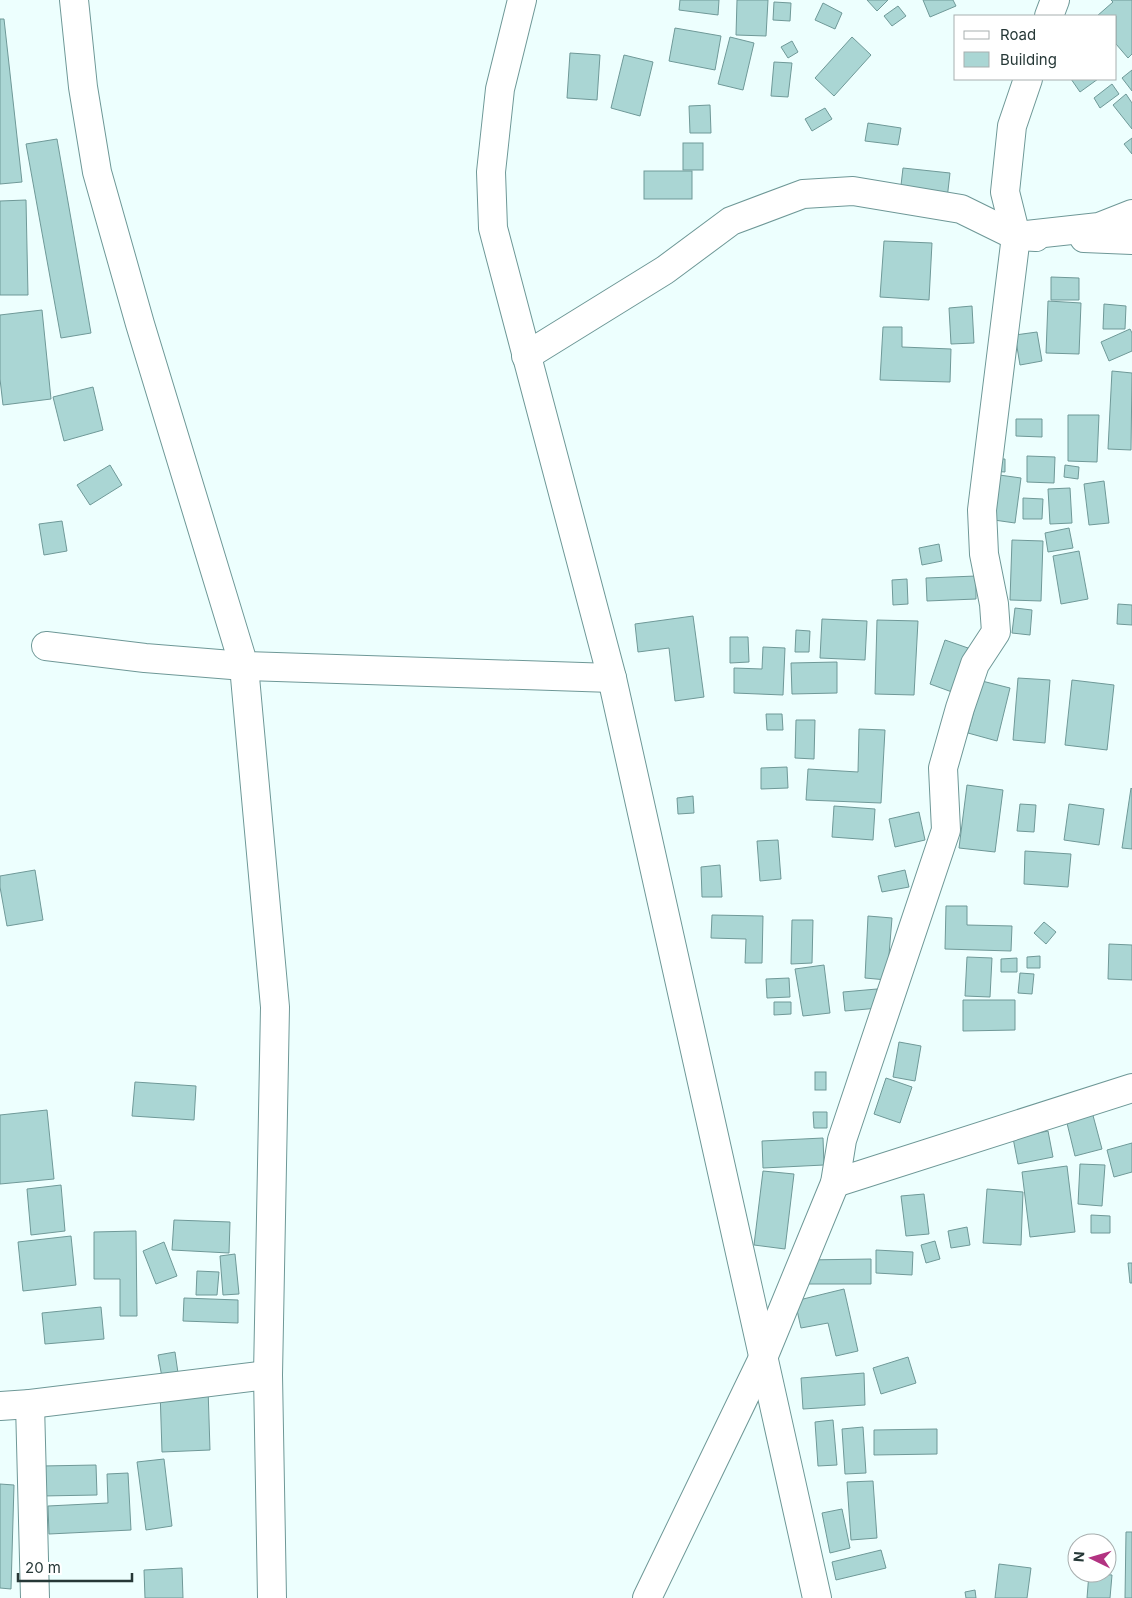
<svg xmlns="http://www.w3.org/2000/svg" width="1132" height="1598" viewBox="0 0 1132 1598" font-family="Inter,sans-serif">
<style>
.building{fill:#aad6d4;stroke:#6f9998}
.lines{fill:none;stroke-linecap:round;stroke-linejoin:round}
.minor-casing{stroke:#6e9897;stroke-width:30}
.minor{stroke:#fff;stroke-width:28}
</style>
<rect width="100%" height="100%" fill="#edfffe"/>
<g class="building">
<path d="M680 0H719L718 15 679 10Z"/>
<path d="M737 0H768L766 36 736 35Z"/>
<path d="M867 0H888L877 11Z"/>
<path d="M923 0H953L956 6 930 17Z"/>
<path d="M1111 0H1132V54L1128 58 1116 44V16H1097L1113 2Z"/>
<path d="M774 2 791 3 790 21 773 20Z"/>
<path d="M823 3 842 13 835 29 815 20Z"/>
<path d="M898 6 906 16 892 26 884 16Z"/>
<path d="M0 19H4L22 182 0 184Z"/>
<path d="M675 28 721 36 715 70 669 61Z"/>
<path d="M730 37 754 43 743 90 718 84Z"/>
<path d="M852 37 871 55 834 96 815 78Z"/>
<path d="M792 41 798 52 788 58 781 47Z"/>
<path d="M570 53 600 55 597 100 567 98Z"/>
<path d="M624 55 653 62 640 116 611 108Z"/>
<path d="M774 62 792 63 788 97 771 96Z"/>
<path d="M1132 70V91L1122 78Z"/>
<path d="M1071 79H1098L1080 92Z"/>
<path d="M1112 84 1119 94 1100 108 1094 98Z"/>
<path d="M1126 94 1132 103V129L1113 105Z"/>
<path d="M710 105 711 133H690L689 106Z"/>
<path d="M825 108 832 119 812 131 805 119Z"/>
<path d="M868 123 901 128 898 145 865 141Z"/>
<path d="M1132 138V154L1124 144Z"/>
<path d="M57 139 91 333 61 338 26 144Z"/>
<rect x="683" y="143" width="20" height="27"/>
<path d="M903 168 950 173 947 199 900 194Z"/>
<rect x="644" y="171" width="48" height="28"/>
<path d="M26 200 28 295H0V201Z"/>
<path d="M884 241 932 243 929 300 880 297Z"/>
<path d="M1051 277 1079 278V300H1051Z"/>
<path d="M1048 301 1081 303 1079 354 1046 353Z"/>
<path d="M1104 304 1126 306 1125 329H1103Z"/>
<path d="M972 306 974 343 951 344 949 308Z"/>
<path d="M42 310 51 399 3 405 0 379V315Z"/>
<path d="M883 327H902V347L951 349 950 382 880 380Z"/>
<path d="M1130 329 1132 333V351L1109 361 1101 342Z"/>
<path d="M1037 332 1042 361 1020 365 1015 335Z"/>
<path d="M1112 371 1132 373 1131 450 1108 449Z"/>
<path d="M93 387 103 430 64 441 53 397Z"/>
<path d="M1068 415H1099L1097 462 1068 461Z"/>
<path d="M1016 419H1042V437L1016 436Z"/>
<path d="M1027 456 1055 457 1054 483 1027 482Z"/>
<path d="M993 459H1005V472L992 471Z"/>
<path d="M110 465 122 485 90 505 77 485Z"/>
<path d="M1065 465 1079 467 1078 479 1064 477Z"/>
<path d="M992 474 1021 478 1015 523 987 519Z"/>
<path d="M1104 481 1109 523 1089 525 1084 484Z"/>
<path d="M1070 488 1072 523 1050 524 1048 489Z"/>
<path d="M1023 498 1043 499 1042 519H1023Z"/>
<path d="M62 521 67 551 44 555 39 524Z"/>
<path d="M1069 528 1073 548 1048 552 1045 533Z"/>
<path d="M1012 540 1043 541 1041 601 1010 600Z"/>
<path d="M939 544 942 561 922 565 919 548Z"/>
<path d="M1079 551 1088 599 1061 604 1053 556Z"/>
<path d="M976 576V599L927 601 926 578Z"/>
<path d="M907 579 908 604 893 605 892 580Z"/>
<path d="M1118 604 1132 605V625L1117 624Z"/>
<path d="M1015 608 1032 610 1030 635 1012 633Z"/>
<path d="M693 616 704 697 675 701 669 648 638 652 635 624Z"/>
<path d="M822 619 867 621 865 660 820 658Z"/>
<path d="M877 620 918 621 914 695 875 694Z"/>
<path d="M796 630 810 631 809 652H795Z"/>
<path d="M730 637H748L749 662 730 663Z"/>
<path d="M945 640 968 648 952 692 930 684Z"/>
<path d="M763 647 785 648 783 695 734 693V668L762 669Z"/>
<path d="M837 662V693L792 694 791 663Z"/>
<path d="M1018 678 1050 680 1045 743 1013 740Z"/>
<path d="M1072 680 1114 685 1107 750 1065 745Z"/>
<path d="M982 681 1010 688 997 741 968 733Z"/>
<path d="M766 714H782L783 730H767Z"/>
<path d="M796 720H815L814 759 795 758Z"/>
<path d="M859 729 885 730 881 803 806 800 808 769 858 772Z"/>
<path d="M787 767 788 788 761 789V768Z"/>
<path d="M967 785 1003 790 995 852 959 848Z"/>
<path d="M1131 788 1132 789V849L1122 848Z"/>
<path d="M693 796 694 813 678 814 677 798Z"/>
<path d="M1020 804 1036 805 1034 832 1017 831Z"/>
<path d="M1069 804 1104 809 1099 845 1064 840Z"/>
<path d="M834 806 875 809 873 840 832 837Z"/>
<path d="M919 812 925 840 895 847 889 819Z"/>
<path d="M778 840 781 879 760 881 757 841Z"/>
<path d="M1025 851 1071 854 1068 887 1024 884Z"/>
<path d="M720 865 722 897H702L701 867Z"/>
<path d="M35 870 43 920 7 926 0 887V876Z"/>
<path d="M905 870 909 887 882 892 878 876Z"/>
<path d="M946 906H967V925L1012 926 1011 951 945 949Z"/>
<path d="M712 915 763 916 762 963H745L746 939 711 938Z"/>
<path d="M868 916 892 918 887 980 865 978Z"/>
<path d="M792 920H813L812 963 791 964Z"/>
<path d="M1044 922 1056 932 1046 944 1034 933Z"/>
<path d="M1109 944 1132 945V980L1108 979Z"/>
<path d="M1040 956V968H1027V957Z"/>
<path d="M967 957 992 958 990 997 965 996Z"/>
<path d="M1017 958V972H1001V959Z"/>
<path d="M824 965 830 1013 803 1016 795 969Z"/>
<path d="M1020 973 1034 974 1032 994 1018 993Z"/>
<path d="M789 978 790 997 767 998 766 979Z"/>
<path d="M877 989 879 1008 845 1011 843 992Z"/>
<path d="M963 1000H1015V1030L963 1031Z"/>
<path d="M774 1002H791V1014L774 1015Z"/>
<path d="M899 1042 921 1046 915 1081 893 1077Z"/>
<rect x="815" y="1072" width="11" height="18"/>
<path d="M886 1078 912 1087 900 1123 874 1114Z"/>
<path d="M135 1082 196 1086 194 1120 132 1116Z"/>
<path d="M1091 1108 1102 1149 1075 1156 1065 1115Z"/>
<path d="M47 1110 54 1179 0 1184V1115Z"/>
<path d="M813 1112H827V1128H814Z"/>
<path d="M1048 1131 1053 1157 1018 1164 1013 1138Z"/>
<path d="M823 1138 824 1165 763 1168 762 1141Z"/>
<path d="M1132 1143V1172L1114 1177 1107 1150Z"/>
<path d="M1080 1164 1105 1165 1102 1206 1078 1204Z"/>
<path d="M1067 1166 1075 1232 1030 1237 1022 1172Z"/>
<path d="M763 1171 794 1174 785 1249 754 1245Z"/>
<path d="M61 1185 65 1231 31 1235 27 1189Z"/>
<path d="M987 1189 1023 1192 1021 1245 983 1243Z"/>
<path d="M924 1194 929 1234 906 1236 901 1196Z"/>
<path d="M1091 1215 1110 1216V1233H1091Z"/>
<path d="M174 1220 230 1222 229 1253 172 1250Z"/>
<path d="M967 1227 970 1245 951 1248 948 1231Z"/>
<path d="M136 1231 137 1316H120V1279H94V1232Z"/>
<path d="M71 1236 76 1285 23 1291 18 1242Z"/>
<path d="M935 1241 940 1259 926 1263 921 1245Z"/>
<path d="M164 1242 177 1276 156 1284 143 1251Z"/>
<path d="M876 1250 913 1252 912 1275 876 1273Z"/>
<path d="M235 1254 239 1294 223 1295 220 1256Z"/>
<path d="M871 1259V1284H805V1260Z"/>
<path d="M1128 1263H1132V1283H1130Z"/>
<path d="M197 1271 219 1272 217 1295H196Z"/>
<path d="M844 1289 858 1351 836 1356 828 1323 801 1328 795 1301Z"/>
<path d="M184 1298 238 1300V1323L183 1321Z"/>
<path d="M101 1307 104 1339 45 1344 42 1313Z"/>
<path d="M175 1352 179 1380 163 1383 158 1355Z"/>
<path d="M908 1357 916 1383 881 1394 873 1368Z"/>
<path d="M864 1373 865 1405 803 1409 801 1378Z"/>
<path d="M208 1388 210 1450 162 1452 160 1390Z"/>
<path d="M833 1420 837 1465 818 1466 815 1422Z"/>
<path d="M863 1427 866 1473 845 1474 842 1429Z"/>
<path d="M937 1429V1454L874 1455V1430Z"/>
<path d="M164 1459 172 1526 146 1530 137 1462Z"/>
<path d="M96 1465 97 1495 42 1496V1466Z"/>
<path d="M128 1473 131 1530 49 1534 48 1506 108 1503 107 1474Z"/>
<path d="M873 1481 877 1538 851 1540 847 1482Z"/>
<path d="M0 1484 14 1485 11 1589 0 1588Z"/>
<path d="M842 1509 850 1548 830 1553 822 1513Z"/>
<path d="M1126 1532H1132V1598H1125Z"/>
<path d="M881 1550 886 1568 836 1580 832 1562Z"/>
<path d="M999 1564 1031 1568 1027 1598H995Z"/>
<path d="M182 1568 183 1598H145L144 1570Z"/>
<path d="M1089 1573 1112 1575 1110 1598H1087Z"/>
<path d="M975 1590 976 1598H966L965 1592Z"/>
</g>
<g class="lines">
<defs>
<g id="minor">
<path d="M74 0 83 87 97 172 140 324 244 666 275 1007 268 1375 272 1598"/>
<path d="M522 0 500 89 491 172 493 228 612 678 817 1598"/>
<path d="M1049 16 1055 0"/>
<path d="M1016 236 1005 192 1012 126 1028 79"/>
<path d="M1084 238 1132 240"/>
<path d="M526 356 665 270 731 221 803 194 853 191 961 209 1016 236 1036 237"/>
<path d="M46 646 145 658 244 666 612 678"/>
<path d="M835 1183 1132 1088"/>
<path d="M30 1404 35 1598"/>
<path d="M0 1406 30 1404 268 1375"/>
<path d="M647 1598 763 1358 835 1183 842 1140 946 830 943 768 960 708 975 664 996 632 994 604 984 554 982 510 1016 236 1099 227 1132 214"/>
</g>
</defs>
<use href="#minor" class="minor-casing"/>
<use href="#minor" class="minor"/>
</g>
<rect x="954" y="15" width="162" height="65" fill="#ffffff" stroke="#a8afaf"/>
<rect x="964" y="31" width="25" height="8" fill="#ffffff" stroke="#a8afaf"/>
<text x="1000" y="40" font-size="15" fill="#263837">Road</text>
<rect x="964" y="52" width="25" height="15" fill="#aad6d4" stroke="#a8afaf"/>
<text x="1000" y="65" font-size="15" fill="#263837">Building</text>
<g transform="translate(1092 1558) rotate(275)"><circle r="24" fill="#ffffff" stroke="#a8afaf"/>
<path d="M0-4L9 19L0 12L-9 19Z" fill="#b23381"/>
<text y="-8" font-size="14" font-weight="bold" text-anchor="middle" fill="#263837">N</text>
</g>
<path d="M18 1573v8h114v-8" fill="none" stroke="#263837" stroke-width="2.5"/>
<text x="25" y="1573" font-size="15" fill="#263837" stroke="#ffffff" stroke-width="4" paint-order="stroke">20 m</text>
</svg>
